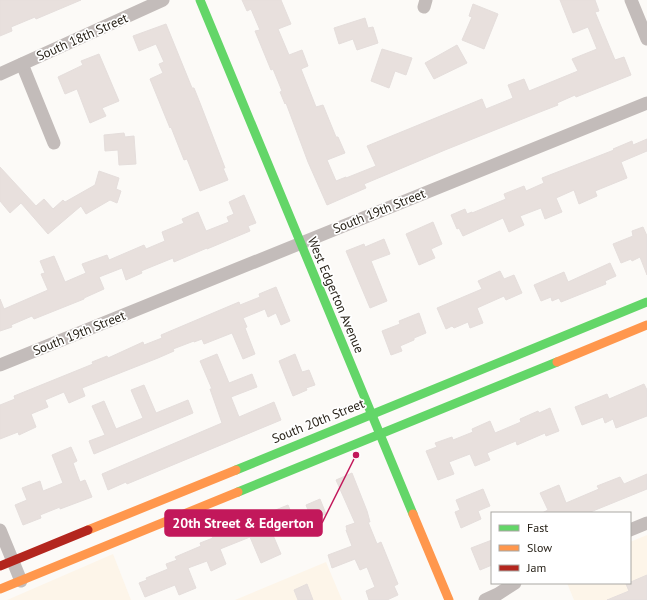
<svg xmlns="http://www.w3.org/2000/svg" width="647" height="600" viewBox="0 0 647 600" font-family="'PT Sans',sans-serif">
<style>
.built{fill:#fdf5e9}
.building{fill:#e8e0dd;stroke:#e5dedc}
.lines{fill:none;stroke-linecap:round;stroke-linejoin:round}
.street{stroke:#c3bcba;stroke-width:13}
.fast{stroke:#63d668;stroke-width:9}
.slow{stroke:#ff974d;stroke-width:9}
.jam{stroke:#b3261e;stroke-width:9}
.labels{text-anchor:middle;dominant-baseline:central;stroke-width:3.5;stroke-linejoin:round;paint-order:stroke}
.street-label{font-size:13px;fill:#282218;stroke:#fff}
.leader{fill:none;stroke:#c2185b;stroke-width:1.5}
.callout-dot{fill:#c2185b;stroke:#fff;stroke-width:1.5}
.callout{fill:#c2185b;stroke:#c2185b;stroke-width:1.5}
.callout-label{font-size:14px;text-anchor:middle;font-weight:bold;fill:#fff}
</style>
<rect width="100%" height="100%" fill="#fcfaf7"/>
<g class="built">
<path d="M647 535V600H574L567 583H630V542Z"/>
<path d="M113 554 131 600H7Z"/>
<path d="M326 562 342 600H235Z"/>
</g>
<g class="building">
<path d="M0 0H81L36 19 35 17 11 27 12 31 0 36Z"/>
<path d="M242 0H281L291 24 278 29 289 55 302 50 308 66 301 69 316 107 323 105 336 137H338L345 153 327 160 336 181 346 177V178L376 166 367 146 482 99 486 109 513 98 508 85 524 79 529 91 578 71 572 59 597 49 588 27 573 33 560 0H595L599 11 595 12 615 60 624 57 631 75 576 97 575 95 557 103 558 105 540 112 445 150 364 184 366 188 327 205 308 162 286 103 285 104 280 92 282 91 273 69 271 70 255 31 260 30 251 9 247 11Z"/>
<path d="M473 4 498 14 484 49 462 40 472 17 469 16Z"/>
<path d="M365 18 368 28 373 27 378 43 357 50 353 39 339 44 334 28Z"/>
<path d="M166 24 192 88H194L200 103 225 168H223L228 180 200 191 187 159 184 160 171 127 170 128 150 79 163 73 159 64 164 62 156 44 139 51 133 36Z"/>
<path d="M457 45 467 63 434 79 425 63Z"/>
<path d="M382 49 412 58 406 75 395 71 389 88 371 81Z"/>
<path d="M99 54 119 101 102 108 106 116 90 123 77 89 65 94 58 77 83 65 81 61Z"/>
<path d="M124 133 125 137 134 136 136 164 119 165 118 150 105 151 104 135Z"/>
<path d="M647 139V151L621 162 627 178 595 191 597 196 579 204 574 190 556 198 562 212 545 219 541 208 520 216 524 225 509 232 503 218 463 236 459 228 457 229 451 215 465 209 467 214 472 212V213L506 199 504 194 524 186 526 191 544 183 542 178 614 150 613 149 632 141 633 145Z"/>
<path d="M0 167 36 206 44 199 53 209 63 200 65 202 95 185 99 171 119 178 116 189 121 191 117 203 110 200 86 214 81 206 48 234 21 203 10 213 0 201Z"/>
<path d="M244 195 256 223 248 226 250 231 207 249V248L174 262 173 258 141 271 142 273 126 280 122 268 99 277 104 289 84 298V299L34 319 32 316 11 325 12 327 0 331V299L4 309 48 290 41 274 45 273 40 261 54 256 65 282 86 273 82 264 107 255 109 260 144 245 146 249 165 241 162 232 184 223 182 219 198 212 206 231 229 222 227 217 234 214 229 202Z"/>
<path d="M433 222 442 244 431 249 435 258 419 265 406 234Z"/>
<path d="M643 227 647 236V275L640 257 632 261 631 259 621 263 613 244 633 236 632 231Z"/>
<path d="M384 239 390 254 371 261 387 301 370 308 346 251 364 244 365 247Z"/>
<path d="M610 263 616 276 605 281 606 284 561 302 559 298 552 301 551 297 541 301 534 285 564 272 568 282Z"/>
<path d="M500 271 504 279 514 275 522 293 506 300 504 296 477 308 483 323 470 328 468 322 454 328 452 326 446 329 437 308 482 289 478 281Z"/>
<path d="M276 287 290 321 281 325 276 313 268 317 265 309 243 318 247 327 245 328 255 354 243 359 232 333 204 344 202 339 194 342V341L173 349 174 351 158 358 82 388 85 396 69 403 64 392 45 400 48 407 31 414 36 427 19 435 18 432 0 439V405L15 399 14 396 93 364 92 362 107 356 108 358 143 342 144 345 162 338 161 335 239 302 240 305 260 297 259 294Z"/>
<path d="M419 313 426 333 414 338V340L400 346 402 351 391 355 382 331 400 324 399 321Z"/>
<path d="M217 354 229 383 252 374 257 387 231 397 239 417 274 402 281 420 127 484 126 482 108 490 102 474 222 423 210 389H212L200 361Z"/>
<path d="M295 354 302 372 309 370 315 385 306 388 307 390 293 396 279 361Z"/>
<path d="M644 384 647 390V416L616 428 613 419 605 423 603 417 582 425 575 407 607 394 609 399Z"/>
<path d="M144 385 156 413 188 400 193 413 94 454 89 441 105 435 92 406 104 401 116 429 143 418 131 390Z"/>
<path d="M550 408 559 431 546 436 545 433 517 445 516 441 487 453 490 460 475 466 470 454 449 462 454 474 438 480 426 451 437 447 435 443 452 437 453 440 473 432 472 429 490 421 495 433 521 422 520 419 538 411 539 413Z"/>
<path d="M71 447 77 461 73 463 80 482 85 480 92 497 60 509V507L40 515 41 518 23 525 15 505 27 500 22 488 40 481 43 491 63 483 52 455Z"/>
<path d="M352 473 367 511 370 522H368L377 544 381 542 398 584 394 586 398 595 387 600H369L366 591 375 587 367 567 360 570 355 559 332 568 328 555 352 546 346 530H347L346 526 355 523 336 480Z"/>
<path d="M647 474V489L588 513H542L548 510 540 493 559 485 566 503 599 489 597 486 620 477 624 484Z"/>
<path d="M483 489 490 506 478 511 481 519 461 528 455 512 460 510 456 500Z"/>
<path d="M320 499 326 514 312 520 306 505Z"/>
<path d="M288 505 294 519 270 528 281 554 261 563 250 537 220 549 226 564 211 571 207 561 188 568 196 588 179 595 175 585 145 597 139 583 147 580 146 578 168 569 166 564 177 560 175 557 201 546 200 543 213 538 211 535 257 515 258 517Z"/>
<path d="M492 540V565L480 570 471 548Z"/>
<path d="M647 575V600H607L629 591 626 584Z"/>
<path d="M307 584 313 600H298L294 590Z"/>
</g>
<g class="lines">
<g class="street">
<path d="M631 0 647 39"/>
<path d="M424 7 426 0"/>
<path d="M22 64 54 143"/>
<path d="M0 74 163 0"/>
<path d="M0 365 647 103"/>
<path d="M0 530 21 581"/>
<path d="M630 530 647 523"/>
<path d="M485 600 498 594 515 583"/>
</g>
<g class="fast">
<path d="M200 0 413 514"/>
<path d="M236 470 647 302"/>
<path d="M238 492 557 362"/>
</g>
<g class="slow">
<path d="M557 362 647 325"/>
<path d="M413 514 449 600"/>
<path d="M88 530 236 470"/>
<path d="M0 589 238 492"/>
</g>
<path class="jam" d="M0 566 88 530"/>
</g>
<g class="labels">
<g class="street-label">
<text transform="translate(82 37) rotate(-24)">South 18th Street</text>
<text transform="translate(379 211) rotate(-22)">South 19th Street</text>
<text transform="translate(336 295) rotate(67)">West Edgerton Avenue</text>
<text transform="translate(79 333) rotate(-22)">South 19th Street</text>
<text transform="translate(318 421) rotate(-22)">South 20th Street</text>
</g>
</g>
<path class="leader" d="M356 455L322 523"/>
<circle class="callout-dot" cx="356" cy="455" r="4"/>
<rect class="callout" x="165" y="510" width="157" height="26" rx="4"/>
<g class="callout-label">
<text x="243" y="528">20th Street &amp; Edgerton</text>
</g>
<rect x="491" y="512" width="140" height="72" fill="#ffffff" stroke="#a9a7a3"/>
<rect x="499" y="525" width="20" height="6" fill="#63d668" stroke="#a9a7a3"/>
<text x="527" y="532" font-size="12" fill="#282218">Fast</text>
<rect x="499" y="545" width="20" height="6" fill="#ff974d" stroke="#a9a7a3"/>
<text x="527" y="552" font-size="12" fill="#282218">Slow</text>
<rect x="499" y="565" width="20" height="6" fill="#b3261e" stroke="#a9a7a3"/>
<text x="527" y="572" font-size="12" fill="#282218">Jam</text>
</svg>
